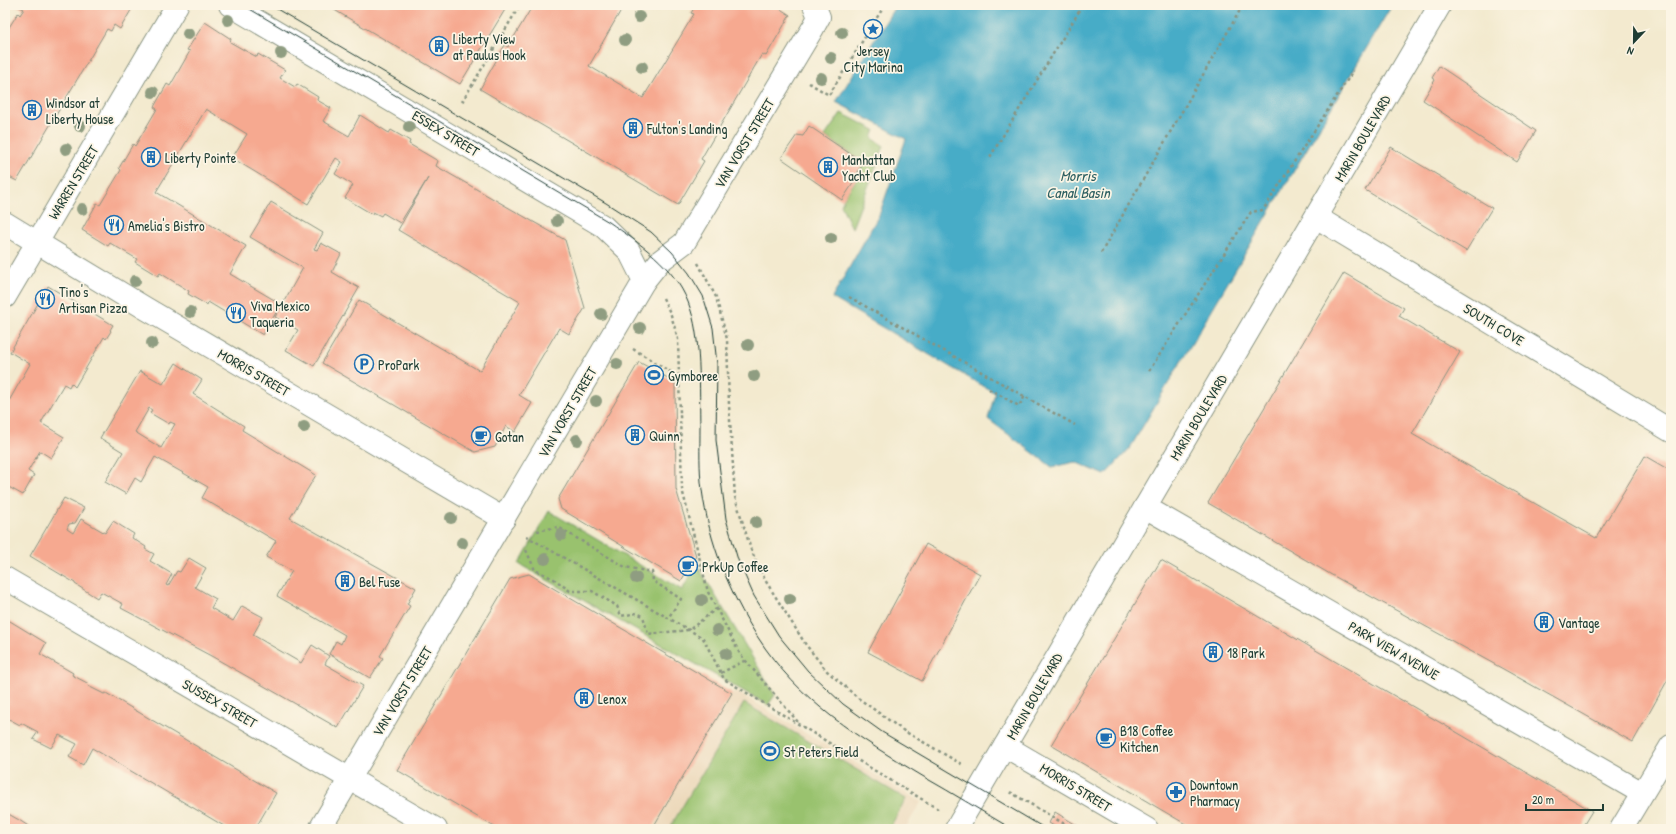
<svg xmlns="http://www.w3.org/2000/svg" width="1676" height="834" viewBox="0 0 1676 834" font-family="'Patrick Hand',sans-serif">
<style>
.built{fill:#ecd8ba}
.green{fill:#99c26e;stroke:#5c8051}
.water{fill:#47acc7;stroke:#33747e}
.building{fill:#f6a990;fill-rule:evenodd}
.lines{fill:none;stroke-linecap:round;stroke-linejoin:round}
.minor-casing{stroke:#899482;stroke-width:24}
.path{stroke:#899482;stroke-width:2.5;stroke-dasharray:3 3;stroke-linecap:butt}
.minor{stroke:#fff;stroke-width:22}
.tram{stroke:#1f3d34;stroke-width:1}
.tree{fill:#8f9d81}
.labels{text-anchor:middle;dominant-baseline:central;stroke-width:3.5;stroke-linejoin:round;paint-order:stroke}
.poi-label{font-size:14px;fill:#1f3d34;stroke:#fcf5e5;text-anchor:start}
.street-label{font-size:14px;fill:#1f3d34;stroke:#fcf5e5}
.water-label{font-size:15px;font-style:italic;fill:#2b5e60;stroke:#fcf5e5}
</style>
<rect width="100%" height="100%" fill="#fcf5e5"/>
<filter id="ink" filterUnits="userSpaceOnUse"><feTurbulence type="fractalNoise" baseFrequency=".025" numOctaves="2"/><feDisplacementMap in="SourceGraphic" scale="8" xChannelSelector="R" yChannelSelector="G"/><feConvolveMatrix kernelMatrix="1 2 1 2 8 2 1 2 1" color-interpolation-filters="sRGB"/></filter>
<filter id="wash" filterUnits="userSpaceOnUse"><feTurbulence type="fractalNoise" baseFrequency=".012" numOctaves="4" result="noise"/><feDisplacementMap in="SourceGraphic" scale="16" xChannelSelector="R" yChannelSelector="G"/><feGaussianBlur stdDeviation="0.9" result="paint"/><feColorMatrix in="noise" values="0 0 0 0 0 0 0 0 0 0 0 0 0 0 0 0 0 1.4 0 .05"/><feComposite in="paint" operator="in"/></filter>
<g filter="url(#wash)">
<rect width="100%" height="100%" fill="#f3eacf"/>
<path class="built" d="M737 692 921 802 905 829H652L732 693Z"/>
<g class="green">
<path d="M841 113 875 130 872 138 884 146 852 228 841 205C844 195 851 189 856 180 859 174 859 170 864 163L825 136Z"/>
<path d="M549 511 682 590 697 565 775 695 768 705 519 564Z"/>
<path d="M744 703 906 799 889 829H669Z"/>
</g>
<path class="water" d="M896 5H1392L1130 448 1105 475 1075 462 1052 467 988 419 995 393 832 298 879 215 906 139 836 102Z"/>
<g id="blocks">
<g class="building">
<path d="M16 5H134L120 29 114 25 111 31 107 29 17 181 5 175V32L7 28 8 29 18 13 20 15 24 9Z"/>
<path d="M326 5H456L461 8 462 5H502L506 8 460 84Z"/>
<path d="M533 5H624L589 66 643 98 694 14 691 13 696 5H774L790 15 766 56 762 54 701 159 704 161 678 205 480 89 505 45 508 47Z"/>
<path d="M205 22 231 39 230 42 244 50 257 57 258 54 285 70 280 78 295 87 297 84 318 97 317 100 331 108 323 121 349 136 360 115 389 133 391 130 410 141 409 144 438 161 436 166 565 240 585 308 569 334 559 328 519 395 532 403 515 432 506 426 495 447 475 452 322 363 359 300 480 371 520 302 398 230 428 178 400 223 383 213 381 216 373 212 372 214 345 198 353 185 335 174 342 162 336 158 308 204 232 158 247 134 206 109 156 192 246 246 230 274 281 304 263 335 208 302 207 305 188 294 189 291 160 273 158 276 135 262 137 259 110 243 108 246 82 230 97 203 100 205 121 170 119 168 133 144 135 146 157 109 154 107 167 84 170 86 190 51 187 50Z"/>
<path d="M1439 66 1536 131 1517 162 1423 100 1435 80 1432 78Z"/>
<path d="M809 126 864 163 858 172 856 179 842 200 781 158 797 135 803 136Z"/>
<path d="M1391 147 1492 208 1466 251 1365 190Z"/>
<path d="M271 202 323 233 314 249 317 250 321 243 341 254 332 272 359 288 314 366 286 350 298 330 275 317 303 268 250 237Z"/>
<path d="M1344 273 1404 308 1399 316 1460 352 1412 434 1596 538 1645 456 1671 471V674L1633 742 1505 670 1330 574 1208 503Z"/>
<path d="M48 286 113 325 110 330 111 331 106 339 104 337 75 387 71 383 69 387 64 384 41 423 64 437 51 458 40 451 28 471 34 475 23 495 5 485V408L30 364 10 352Z"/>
<path d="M639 362 675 382 676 489 696 556 681 581 561 509 558 499Z"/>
<path d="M176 363 202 380 193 394 244 426 242 430 316 475 290 518 416 588 407 604 410 606 380 656 383 658 370 678 329 654 336 641 341 644 345 635 277 596 292 571 266 557 276 541 202 498 208 487 155 457 141 482 135 478 126 494 105 482 123 452 100 438 140 371 163 384ZM149 408 152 410 150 413 169 424 170 422 175 424 161 448 135 432Z"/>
<path d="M64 498 84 508 75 523 69 524 67 529 73 533 81 519 105 533 113 521 134 534 132 538 146 547 145 549 154 554 150 561 172 574 166 585 168 586 177 571 180 572 189 558 206 568 195 587 216 599 211 608 233 621 242 606 263 617 253 635 301 663 312 645 329 656 325 664 363 686 338 728 213 657 121 608 123 604 101 592 97 598 75 584V583L30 556Z"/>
<path d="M926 544 980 574 922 681 868 652Z"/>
<path d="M1161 560 1592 811 1581 829H1194L1051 745Z"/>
<path d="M529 574 732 693 652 829H498L397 770 510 579Z"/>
<path d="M5 618 46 643 40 654 73 673 72 675 89 684 88 686 104 694 106 693 276 793 255 829H229L92 748 83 765 69 757 77 744 59 735 51 748 33 739 38 732 21 723 20 725 5 717Z"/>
<path d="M5 812 19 820 33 829H5Z"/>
<path d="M1055 812 1083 829H1059L1049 823Z"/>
</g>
</g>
</g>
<g filter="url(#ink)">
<use href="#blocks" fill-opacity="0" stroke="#899482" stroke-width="1"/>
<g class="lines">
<defs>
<g id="minor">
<path d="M230 5 603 226 629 251 644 281"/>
<path d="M1316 217 1671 431"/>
<path d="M5 223 145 308 504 519"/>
<path d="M5 297 177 5"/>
<path d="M1145 507 1642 793"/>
<path d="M5 578 436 829"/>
<path d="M1005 746 1147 829"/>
<path d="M320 829 644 281 660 261 684 243 813 28 819 17 814 5"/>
<path d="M956 829 1440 5"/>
<path d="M1621 829 1671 746"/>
</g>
</defs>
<use href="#minor" class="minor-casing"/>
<g class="path">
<path d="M809 83 829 95 883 8 878 5"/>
<path d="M462 102 520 5"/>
<path d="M990 157 1083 5"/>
<path d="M1101 253 1243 5"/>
<path d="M698 263 716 297 727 339 729 405 735 497 751 550 765 580 806 645 827 671 858 698 904 731 963 765"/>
<path d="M849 297 1075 425"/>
<path d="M663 298 671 315 678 339 682 489 708 592 740 654 798 722"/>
<path d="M633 349 679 377"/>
<path d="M1149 371 1251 212 1263 210 1353 71"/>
<path d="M989 389 1019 406 1025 396"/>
<path d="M537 531 558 527 625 567 652 572 653 581 681 599 668 618"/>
<path d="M526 536 703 638 724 679 938 809"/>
<path d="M526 550 535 570 554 579 570 591H592L617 606 621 616 637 613 643 616 648 634 689 630 716 609"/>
<path d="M721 673 746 660"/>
<path d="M1010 792 1073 829"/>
</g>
<use href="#minor" class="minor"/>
<g class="tram">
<path d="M243 5 609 222C639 243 674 266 688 302 702 337 699 389 700 427 700 448 699 469 702 490 709 542 729 592 757 636 799 702 859 738 924 777 954 794 983 812 1012 829"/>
<path d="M270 5 606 203 651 232 672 252 689 273 703 296 713 328 717 364 716 440 726 519 738 560 754 596 779 636 808 671 843 704 882 732 1046 829"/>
</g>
</g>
<g class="tree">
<circle cx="639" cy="17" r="6"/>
<circle cx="228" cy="20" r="6"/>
<circle cx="842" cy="33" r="6"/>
<circle cx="188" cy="34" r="6"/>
<circle cx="625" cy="40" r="6"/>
<circle cx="281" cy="53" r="6"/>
<circle cx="831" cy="58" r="6"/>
<circle cx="642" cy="67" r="6"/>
<circle cx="821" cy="78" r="6"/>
<circle cx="153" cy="92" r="6"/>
<circle cx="80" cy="126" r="6"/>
<circle cx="409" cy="127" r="6"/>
<circle cx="66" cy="149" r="6"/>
<circle cx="82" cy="209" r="6"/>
<circle cx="557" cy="221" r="6"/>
<circle cx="831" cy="238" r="6"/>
<circle cx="135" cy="281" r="6"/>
<circle cx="190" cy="312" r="6"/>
<circle cx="601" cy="314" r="6"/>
<circle cx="640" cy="328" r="6"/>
<circle cx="152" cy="343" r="6"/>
<circle cx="748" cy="345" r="6"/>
<circle cx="617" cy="364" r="6"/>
<circle cx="754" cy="376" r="6"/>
<circle cx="596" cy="401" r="6"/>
<circle cx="304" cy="427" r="6"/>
<circle cx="577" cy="440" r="6"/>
<circle cx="451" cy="518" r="6"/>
<circle cx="756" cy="522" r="6"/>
<circle cx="561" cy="535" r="6"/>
<circle cx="462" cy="543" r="6"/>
<circle cx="545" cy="559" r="6"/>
<circle cx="636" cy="578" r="6"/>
<circle cx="790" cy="599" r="6"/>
<circle cx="702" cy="600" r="6"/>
<circle cx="717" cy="630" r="6"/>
<circle cx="726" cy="654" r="6"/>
</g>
</g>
<defs>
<symbol id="sight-ring" viewBox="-11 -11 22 22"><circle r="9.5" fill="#fcf5e5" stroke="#1f6fb2" stroke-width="1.5"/><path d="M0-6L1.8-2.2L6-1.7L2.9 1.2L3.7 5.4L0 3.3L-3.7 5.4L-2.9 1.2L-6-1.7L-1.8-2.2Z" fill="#1f6fb2"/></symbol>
<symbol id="building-ring" viewBox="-11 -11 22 22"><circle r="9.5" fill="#fcf5e5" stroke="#1f6fb2" stroke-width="1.5"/><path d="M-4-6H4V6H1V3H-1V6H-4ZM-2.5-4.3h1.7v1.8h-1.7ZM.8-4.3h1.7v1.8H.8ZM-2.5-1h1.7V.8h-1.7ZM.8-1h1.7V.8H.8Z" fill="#1f6fb2"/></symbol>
<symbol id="restaurant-ring" viewBox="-11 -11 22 22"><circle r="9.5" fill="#fcf5e5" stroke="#1f6fb2" stroke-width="1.5"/><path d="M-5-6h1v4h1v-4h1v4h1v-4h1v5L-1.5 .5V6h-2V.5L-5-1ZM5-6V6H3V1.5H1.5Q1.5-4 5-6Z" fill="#1f6fb2"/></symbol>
<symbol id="parking-ring" viewBox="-11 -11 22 22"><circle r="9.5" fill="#fcf5e5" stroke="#1f6fb2" stroke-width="1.5"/><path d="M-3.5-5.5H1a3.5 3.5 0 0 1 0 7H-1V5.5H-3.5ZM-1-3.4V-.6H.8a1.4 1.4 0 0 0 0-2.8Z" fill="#1f6fb2"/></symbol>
<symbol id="stadium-ring" viewBox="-11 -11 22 22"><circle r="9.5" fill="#fcf5e5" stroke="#1f6fb2" stroke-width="1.5"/><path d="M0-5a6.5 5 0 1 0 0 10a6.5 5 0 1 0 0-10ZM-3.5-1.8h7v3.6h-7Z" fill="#1f6fb2"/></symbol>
<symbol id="cafe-ring" viewBox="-11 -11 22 22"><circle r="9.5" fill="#fcf5e5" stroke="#1f6fb2" stroke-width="1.5"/><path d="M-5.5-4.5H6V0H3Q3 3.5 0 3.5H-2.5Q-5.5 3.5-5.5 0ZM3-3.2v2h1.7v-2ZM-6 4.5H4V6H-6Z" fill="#1f6fb2"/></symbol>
<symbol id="pharmacy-ring" viewBox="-11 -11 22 22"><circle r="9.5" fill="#fcf5e5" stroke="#1f6fb2" stroke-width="1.5"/><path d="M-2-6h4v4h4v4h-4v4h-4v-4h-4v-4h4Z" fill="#1f6fb2"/></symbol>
</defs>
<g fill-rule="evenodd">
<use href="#sight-ring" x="862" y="18" width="22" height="22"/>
<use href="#building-ring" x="428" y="35" width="22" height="22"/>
<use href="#building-ring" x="21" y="99" width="22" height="22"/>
<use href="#building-ring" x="622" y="117" width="22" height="22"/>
<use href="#building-ring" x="140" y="146" width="22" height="22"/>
<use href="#building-ring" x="817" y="156" width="22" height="22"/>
<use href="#restaurant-ring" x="103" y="214" width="22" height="22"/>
<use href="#restaurant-ring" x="34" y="288" width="22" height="22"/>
<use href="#restaurant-ring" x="225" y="302" width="22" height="22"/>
<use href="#parking-ring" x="353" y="353" width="22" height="22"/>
<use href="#stadium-ring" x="643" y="364" width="22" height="22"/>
<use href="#building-ring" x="624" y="424" width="22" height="22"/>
<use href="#cafe-ring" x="470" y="425" width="22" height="22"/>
<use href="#cafe-ring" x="677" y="555" width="22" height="22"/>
<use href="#building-ring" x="334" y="570" width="22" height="22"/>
<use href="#building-ring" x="1533" y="611" width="22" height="22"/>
<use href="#building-ring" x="1202" y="641" width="22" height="22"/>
<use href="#building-ring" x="573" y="687" width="22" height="22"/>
<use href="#cafe-ring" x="1095" y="727" width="22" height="22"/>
<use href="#stadium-ring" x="759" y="740" width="22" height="22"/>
<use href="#pharmacy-ring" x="1165" y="781" width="22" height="22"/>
</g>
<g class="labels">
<g class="poi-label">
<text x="453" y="38">Liberty View<tspan x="453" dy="16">at Paulus Hook</tspan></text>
<text x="873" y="50" text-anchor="middle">Jersey<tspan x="873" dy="16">City Marina</tspan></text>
<text x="46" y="102">Windsor at<tspan x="46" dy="16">Liberty House</tspan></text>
<text x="647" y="128">Fulton's Landing</text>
<text x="165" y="157">Liberty Pointe</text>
<text x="842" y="159">Manhattan<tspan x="842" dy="16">Yacht Club</tspan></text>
<text x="128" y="225">Amelia's Bistro</text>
<text x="59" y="291">Tino's<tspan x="59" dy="16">Artisan Pizza</tspan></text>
<text x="250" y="305">Viva Mexico<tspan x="250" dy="16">Taqueria</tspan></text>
<text x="378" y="364">ProPark</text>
<text x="668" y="375">Gymboree</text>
<text x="649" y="435">Quinn</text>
<text x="495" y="436">Gotan</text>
<text x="702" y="566">PrkUp Coffee</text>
<text x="359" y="581">Bel Fuse</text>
<text x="1558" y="622">Vantage</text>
<text x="1227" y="652">18 Park</text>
<text x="598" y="698">Lenox</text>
<text x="1120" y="730">B18 Coffee<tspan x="1120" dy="16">Kitchen</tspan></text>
<text x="784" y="751">St Peters Field</text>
<text x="1190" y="784">Downtown<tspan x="1190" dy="16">Pharmacy</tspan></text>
</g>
<g class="street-label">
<text transform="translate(446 133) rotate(31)">ESSEX STREET</text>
<text transform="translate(1362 138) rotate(-60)">MARIN BOULEVARD</text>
<text transform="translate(744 143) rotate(-59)">VAN VORST STREET</text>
<text transform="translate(73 182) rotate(-59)">WARREN STREET</text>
<text transform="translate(1494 324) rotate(31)">SOUTH COVE</text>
<text transform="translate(254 372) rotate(30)">MORRIS STREET</text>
<text transform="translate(567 412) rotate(-60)">VAN VORST STREET</text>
<text transform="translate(1198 417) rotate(-59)">MARIN BOULEVARD</text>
<text transform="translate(1394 650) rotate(30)">PARK VIEW AVENUE</text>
<text transform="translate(402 691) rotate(-59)">VAN VORST STREET</text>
<text transform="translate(1034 696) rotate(-60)">MARIN BOULEVARD</text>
<text transform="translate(220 703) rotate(30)">SUSSEX STREET</text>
<text transform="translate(1076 787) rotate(31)">MORRIS STREET</text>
</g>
<g class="water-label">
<text x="1078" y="175">Morris<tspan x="1078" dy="17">Canal Basin</tspan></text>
</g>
</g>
<rect width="1676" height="834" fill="none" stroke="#fcf5e5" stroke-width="20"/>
<g transform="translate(1634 42) rotate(202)" stroke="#fcf5e5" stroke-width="3" paint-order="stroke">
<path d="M0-3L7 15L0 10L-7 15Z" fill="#1f3d34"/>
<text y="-6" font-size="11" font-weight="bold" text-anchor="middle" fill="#1f3d34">N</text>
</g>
<path d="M1526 804v6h77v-6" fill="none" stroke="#1f3d34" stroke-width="2"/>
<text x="1532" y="804" font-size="12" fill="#1f3d34" stroke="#fcf5e5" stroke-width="3" paint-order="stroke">20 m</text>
</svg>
